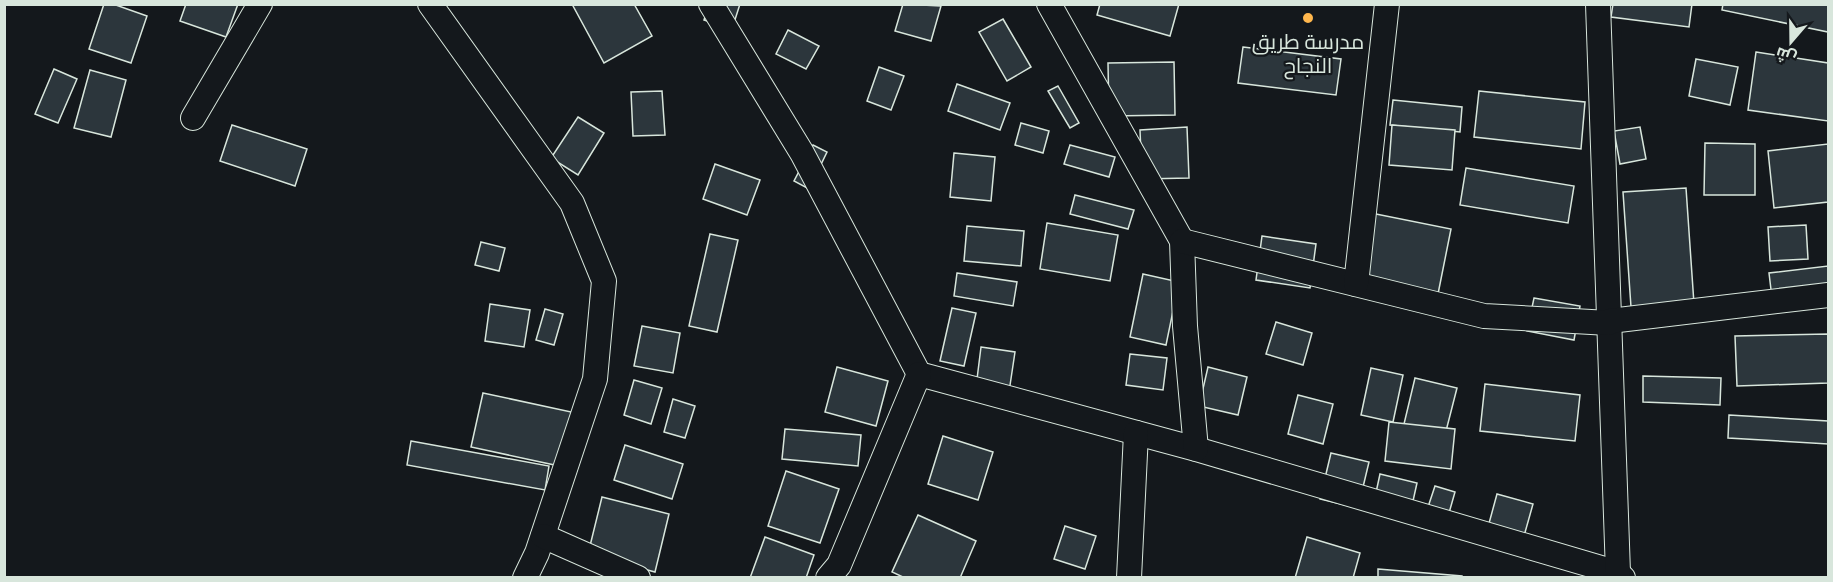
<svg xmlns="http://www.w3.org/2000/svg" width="1833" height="582" viewBox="0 0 1833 582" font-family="'Exo 2',Cairo,sans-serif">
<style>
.building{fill:#2c363c;stroke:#d8e6dc;stroke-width:1.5}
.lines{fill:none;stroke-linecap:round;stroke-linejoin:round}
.minor-casing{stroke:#d8e6dc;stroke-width:26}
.minor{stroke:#14181c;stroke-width:24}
.poi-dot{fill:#ffb74d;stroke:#14181c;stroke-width:2}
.labels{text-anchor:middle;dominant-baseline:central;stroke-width:4.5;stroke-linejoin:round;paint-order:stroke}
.poi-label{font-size:21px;fill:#d8e6dc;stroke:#14181c}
</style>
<rect width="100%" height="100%" fill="#14181c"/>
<g class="building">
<path d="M104 4H113L147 16 131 63 89 49Z"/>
<path d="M186 4H238L226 37 180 21Z"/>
<path d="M572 4H634L652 36 604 63Z"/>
<path d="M709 4H740L732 29 704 20Z"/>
<path d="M903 4 941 6 931 41 895 31Z"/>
<path d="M1100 4H1179L1170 36 1097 15Z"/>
<path d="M1613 4H1692L1689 27 1611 17Z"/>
<path d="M1723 4H1828V32L1722 10Z"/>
<path d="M1003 19 1031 67 1007 81 979 32Z"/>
<path d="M788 30 819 46 806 69 776 54Z"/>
<path d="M1243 47 1341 59 1336 95 1238 83Z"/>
<path d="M1756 52 1828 63V121L1748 110Z"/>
<path d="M1696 59 1738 67 1730 105 1689 96Z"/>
<path d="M1174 62 1175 115 1109 116 1108 63Z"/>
<path d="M879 67 904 76 891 110 867 101Z"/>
<path d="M54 69 77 79 58 123 35 114Z"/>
<path d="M90 70 126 80 111 137 74 128Z"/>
<path d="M957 84 1010 103 1000 130 948 111Z"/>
<path d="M1058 86 1079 123 1070 128 1048 91Z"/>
<path d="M662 91 665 135 633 136 631 92Z"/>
<path d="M1479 91 1585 102 1581 149 1474 137Z"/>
<path d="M1393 100 1462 107 1460 132 1390 125Z"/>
<path d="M578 117 604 133 578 175 551 158Z"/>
<path d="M1021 123 1049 131 1043 153 1015 145Z"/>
<path d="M232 125 307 149 295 186 220 161Z"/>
<path d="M1392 125 1455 130 1452 170 1389 165Z"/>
<path d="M1187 127 1189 178 1142 179 1140 130Z"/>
<path d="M1640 127 1646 159 1620 164 1614 131Z"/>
<path d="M1705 143 1755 144V195H1704Z"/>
<path d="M1828 144V202L1774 208 1768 151Z"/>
<path d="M813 145 827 152 809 189 794 181Z"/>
<path d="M1070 145 1115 157 1109 177 1064 164Z"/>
<path d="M954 153 995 157 991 201 950 197Z"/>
<path d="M715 164 760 180 747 215 703 199Z"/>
<path d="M1466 168 1574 186 1568 223 1460 205Z"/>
<path d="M1686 188 1694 304 1631 307 1623 192Z"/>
<path d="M1075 195 1134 210 1128 229 1070 214Z"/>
<path d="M1361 211 1451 229 1438 294 1348 275Z"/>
<path d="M1047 223 1118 235 1110 281 1040 269Z"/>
<path d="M1806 225 1808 259 1770 261 1768 227Z"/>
<path d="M967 226 1024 231 1021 266 964 261Z"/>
<path d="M710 234 738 240 717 332 689 326Z"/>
<path d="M1262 236 1316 244 1310 288 1256 280Z"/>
<path d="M481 242 505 248 499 271 475 265Z"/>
<path d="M1828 266V292L1772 298 1769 273Z"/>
<path d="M957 273 1017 282 1013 306 954 296Z"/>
<path d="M1143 274 1179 282 1166 345 1130 337Z"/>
<path d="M1534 298 1580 306 1574 340 1527 331Z"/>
<path d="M490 304 530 310 524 347 485 341Z"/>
<path d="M952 308 976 313 964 366 940 361Z"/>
<path d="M545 309 563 314 554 345 536 340Z"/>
<path d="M1276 322 1312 333 1303 365 1266 354Z"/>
<path d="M642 326 680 333 673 373 634 366Z"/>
<path d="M1828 334V383L1737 386 1735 336Z"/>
<path d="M981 347 1015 352 1009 392 976 387Z"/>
<path d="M1130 354 1167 358 1163 390 1126 385Z"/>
<path d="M837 367 888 381 876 426 825 412Z"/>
<path d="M1208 367 1247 377 1238 415 1199 406Z"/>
<path d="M1371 368 1403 375 1393 422 1361 415Z"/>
<path d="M1643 376 1721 378 1720 405 1643 402Z"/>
<path d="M1415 378 1457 388 1445 435 1404 424Z"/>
<path d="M634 380 662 388 651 424 624 415Z"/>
<path d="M1485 384 1580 395 1575 441 1480 431Z"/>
<path d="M483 393 576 413 564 467 471 447Z"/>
<path d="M1298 395 1333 404 1323 444 1288 434Z"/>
<path d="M673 399 695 406 685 438 664 432Z"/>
<path d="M1729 415 1828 421V444L1728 438Z"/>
<path d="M1389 422 1455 429 1451 469 1385 461Z"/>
<path d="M785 429 861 435 858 466 782 459Z"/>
<path d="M943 436 993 452 978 500 928 484Z"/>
<path d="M411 441 549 466 545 490 407 465Z"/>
<path d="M625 445 683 464 672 499 614 480Z"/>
<path d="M1331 453 1369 462 1358 508 1320 499Z"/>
<path d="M786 471 839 489 820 543 768 526Z"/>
<path d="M1380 474 1417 483 1409 519 1372 511Z"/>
<path d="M1435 486 1455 492 1449 513 1428 507Z"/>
<path d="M1497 494 1533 504 1524 536 1488 527Z"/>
<path d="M602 497 669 514 655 572 588 554Z"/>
<path d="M918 515 976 541 960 578H905L892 572Z"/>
<path d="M1065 526 1096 536 1085 569 1054 559Z"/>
<path d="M765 537 814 555 806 578H750Z"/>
<path d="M1307 537 1360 553 1353 578H1295Z"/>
<path d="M1378 569 1462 576V578H1378Z"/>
</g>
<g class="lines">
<defs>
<g id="minor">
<path d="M430 4 572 203 604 281 595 379 537 553 525 578"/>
<path d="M711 4 802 153 919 374 1196 449 1618 573 1623 578"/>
<path d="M1049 4 1182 241 1185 326 1196 449"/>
<path d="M1598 4 1618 573"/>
<path d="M193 118 260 4"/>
<path d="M1182 241 1484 316 1609 323 1610 321 1828 295"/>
<path d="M1356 284 1387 4"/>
<path d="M543 536 638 578"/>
<path d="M828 578 839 565 919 374"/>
<path d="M1129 578 1136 433"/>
</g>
</defs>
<use href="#minor" class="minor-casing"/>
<use href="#minor" class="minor"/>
</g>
<circle class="poi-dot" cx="1308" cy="18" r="6"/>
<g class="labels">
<g class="poi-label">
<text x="1308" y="40">مدرسة طريق<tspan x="1308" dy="24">النجاح</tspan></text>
</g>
</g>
<rect width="1833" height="582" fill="none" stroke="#d8e6dc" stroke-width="12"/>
<g transform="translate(1791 42) rotate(200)" stroke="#14181c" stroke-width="4.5" paint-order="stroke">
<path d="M0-4.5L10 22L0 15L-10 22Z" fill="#d8e6dc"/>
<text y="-9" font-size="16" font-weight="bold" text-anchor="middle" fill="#d8e6dc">ش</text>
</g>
</svg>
